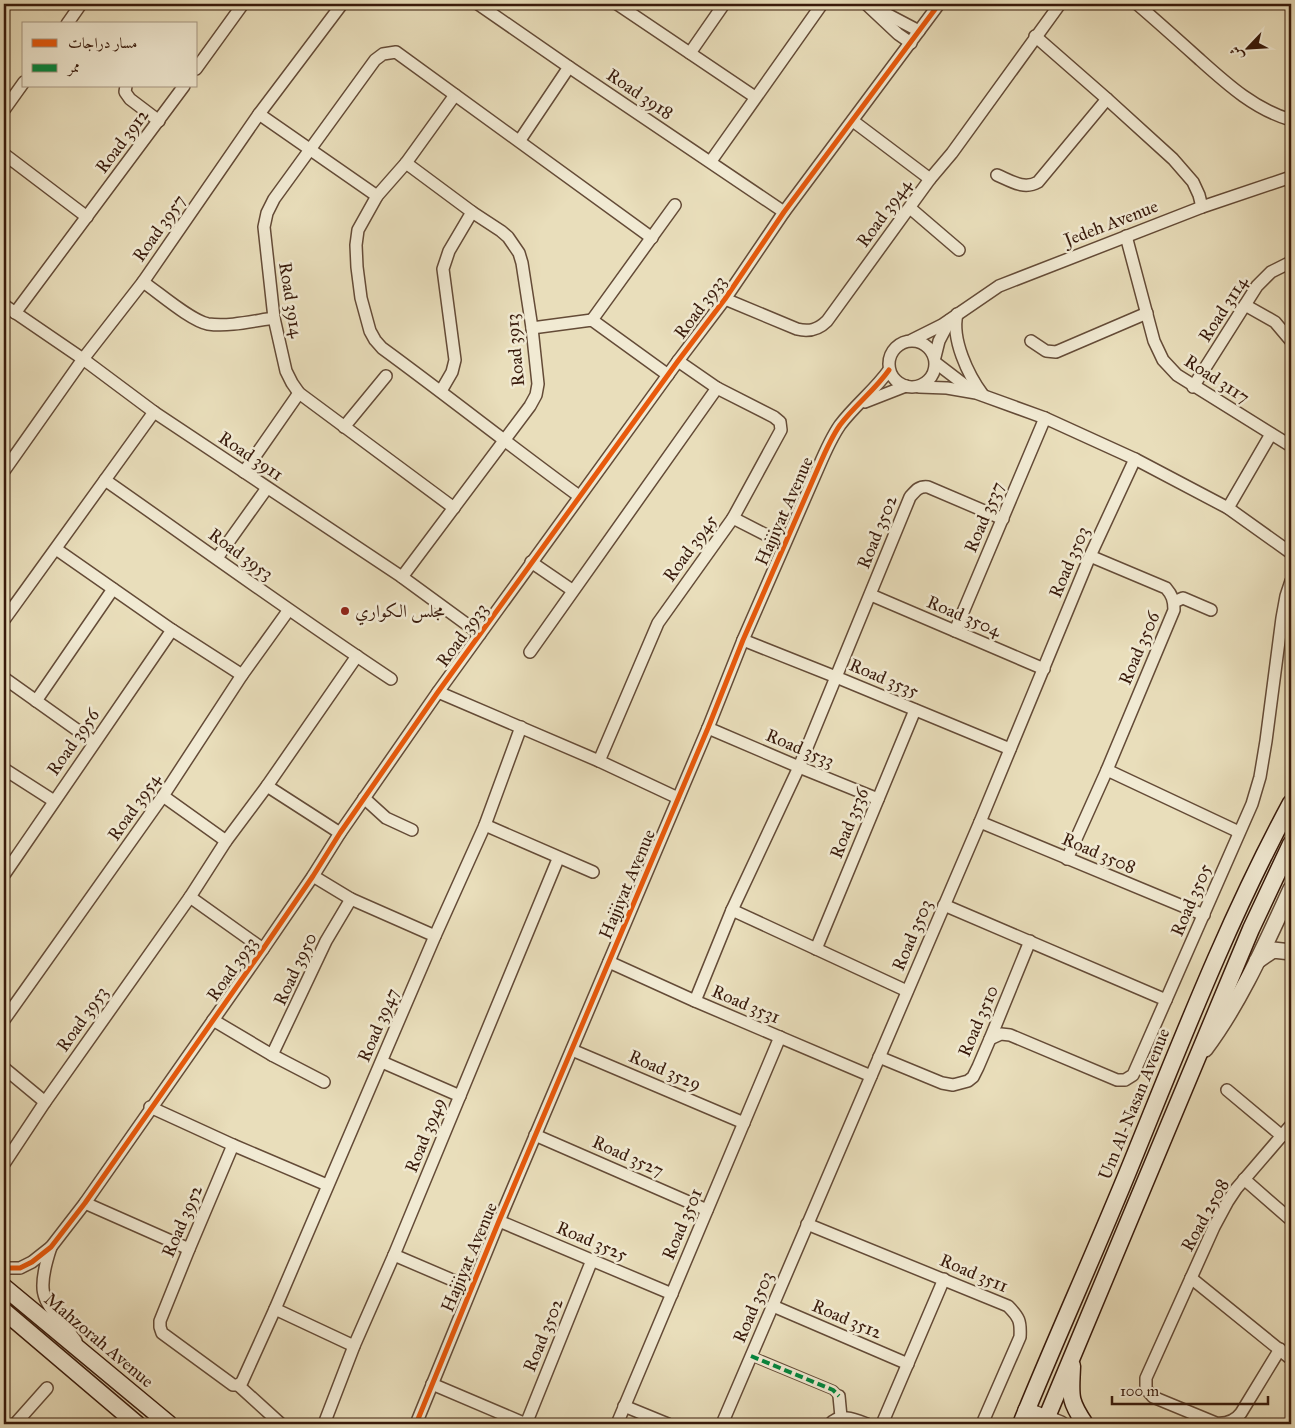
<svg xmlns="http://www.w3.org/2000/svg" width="1295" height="1428" viewBox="0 0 1295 1428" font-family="'IM FELL Great Primer',Amiri,serif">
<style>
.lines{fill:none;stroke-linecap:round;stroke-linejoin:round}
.pedestrian-casing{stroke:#644b37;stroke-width:11}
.minor-casing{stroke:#644b37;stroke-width:14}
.tertiary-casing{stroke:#644b37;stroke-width:18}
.secondary-casing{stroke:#381a0b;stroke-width:19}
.pedestrian{stroke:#f1ead3;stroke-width:9}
.minor{stroke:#f1ead3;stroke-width:11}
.tertiary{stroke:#f1ead3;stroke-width:15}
.secondary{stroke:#f1ead3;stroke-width:16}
.quiet{stroke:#00873e;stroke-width:4;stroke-dasharray:8 4;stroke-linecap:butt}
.cycleway-casing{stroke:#f1ead3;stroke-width:8}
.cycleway{stroke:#e8590c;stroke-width:5}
.poi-dot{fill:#8f2418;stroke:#f1ead3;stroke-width:2}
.labels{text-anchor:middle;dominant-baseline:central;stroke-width:5;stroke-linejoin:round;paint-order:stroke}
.street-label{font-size:18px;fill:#381a0b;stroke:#f1ead3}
.poi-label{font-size:18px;fill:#381a0b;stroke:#f1ead3;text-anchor:start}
</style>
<rect width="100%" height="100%" fill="#e9debb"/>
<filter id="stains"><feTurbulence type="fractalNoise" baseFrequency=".004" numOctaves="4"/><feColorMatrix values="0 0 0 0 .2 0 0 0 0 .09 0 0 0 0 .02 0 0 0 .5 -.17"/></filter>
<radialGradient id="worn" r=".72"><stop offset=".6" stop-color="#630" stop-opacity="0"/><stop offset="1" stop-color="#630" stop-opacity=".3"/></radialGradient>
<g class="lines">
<defs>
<path id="pedestrian" d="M751 1356 833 1390 839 1396"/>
<g id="minor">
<path d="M478 4 569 67 784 212"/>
<path d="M617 4 755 97"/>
<path d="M866 4 898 34 911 43"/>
<path d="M1137 4C1158 22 1178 40 1198 58 1227 84 1254 109 1291 120"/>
<path d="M881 11 919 31"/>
<path d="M67 24 81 4"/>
<path d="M1035 36 1107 99 1173 159 1193 182 1199 195 1202 207"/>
<path d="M690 53 724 4"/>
<path d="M196 69 243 4"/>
<path d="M126 86 125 92 130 99 159 121"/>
<path d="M455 95 406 163 377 196 358 230 356 245 357 267 361 298 370 331 375 340 382 348C449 397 513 448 579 496"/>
<path d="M4 110 24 82"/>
<path d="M259 114 377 196"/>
<path d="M853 121 930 179"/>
<path d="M520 140 569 67"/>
<path d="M4 154 87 217"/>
<path d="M711 161 822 4"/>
<path d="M997 175C1011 181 1024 190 1038 182L1107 99"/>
<path d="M910 208 959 250"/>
<path d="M1126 236 1154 341 1163 360 1177 375 1291 446"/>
<path d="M143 282C158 292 191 321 208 324 229 327 253 321 274 318"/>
<path d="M725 299 797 329C809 332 818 330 827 321L930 179 952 153 1060 4"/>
<path d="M4 305 83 359 154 412 402 577 480 634"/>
<path d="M1245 305 1275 322 1291 341"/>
<path d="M15 313 184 86"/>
<path d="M957 314C951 339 968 375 983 395"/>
<path d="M592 320 675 205"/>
<path d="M532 328 592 320 668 375"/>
<path d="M912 340 942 325 999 286 1202 207 1291 177"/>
<circle cx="912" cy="364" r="23"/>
<path d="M1031 341 1046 351 1056 352 1147 313"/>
<path d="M935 357 939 341 950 320"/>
<path d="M936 363 970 389"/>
<path d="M919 387 947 388 976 393 1045 418 1135 459 1228 508 1291 553"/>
<path d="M1193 387 1257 286 1271 272 1291 262"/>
<path d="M441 391 452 372 455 360 443 269 449 251 472 212"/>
<path d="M865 402 906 386"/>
<path d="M344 427 386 376"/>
<path d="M4 471 83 359 143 282 259 114 342 4"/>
<path d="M244 472 299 393"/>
<path d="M105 480C201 547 294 615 391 679"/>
<path d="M454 508 299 393 292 383 286 371 274 318 264 227 267 213 274 199 375 60 383 54 396 52 652 238"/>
<path d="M1228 508 1271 434"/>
<path d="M733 518 784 544"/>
<path d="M56 549 172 630 242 675"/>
<path d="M217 558 267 488"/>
<path d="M531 562 572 590"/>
<path d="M402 577 530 406 536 395 538 384 532 328 522 263 519 253 508 237 501 231 472 212 406 163"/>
<path d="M871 595 1044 669"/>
<path d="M1174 602 1183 598 1211 610"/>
<path d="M4 620 154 412"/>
<path d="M955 631 1045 418"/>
<path d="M743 640 836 677 1010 749"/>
<path d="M530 652 717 388"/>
<path d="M4 678 94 742"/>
<path d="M438 692 599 761 678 798"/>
<path d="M36 701 113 589"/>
<path d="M708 728 799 767 878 799"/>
<path d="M599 761 658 623 733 518 781 430 780 422 774 417 717 388 678 361"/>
<path d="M4 769 54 801"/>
<path d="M1107 770 1239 832"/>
<path d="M267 786 340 833"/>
<path d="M163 796 226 841"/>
<path d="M364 798 386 818 412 830"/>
<path d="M980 822 1204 915"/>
<path d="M485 825 593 872"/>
<path d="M1067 859 1107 770 1174 610C1174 600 1172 595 1166 588L1090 556"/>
<path d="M4 875 172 630"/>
<path d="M313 876 351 899 435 936"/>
<path d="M190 897 263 949"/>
<path d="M944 905 1166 1000"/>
<path d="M732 910 907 991"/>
<path d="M816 949 915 710"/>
<path d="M609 962 695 1001 871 1076"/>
<path d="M695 1001 732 910 799 767 910 497C916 490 919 486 928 487L1003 519"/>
<path d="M4 1020 163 796 242 675 288 611"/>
<path d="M213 1020 272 1055 324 1082"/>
<path d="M990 1039 1001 1034 1010 1035 1117 1080H1125L1133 1075 1252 804 1260 777 1266 741 1282 618 1286 596 1291 581"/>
<path d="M572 1050 744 1123"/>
<path d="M272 1055 326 941 351 899"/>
<path d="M879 1057 942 1083 953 1085 968 1081 973 1077 978 1067 990 1039 1030 941"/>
<path d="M382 1062 460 1096"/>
<path d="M4 1068 45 1102"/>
<path d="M1227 1090 1282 1136"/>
<path d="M150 1107 233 1145 327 1185"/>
<path d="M535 1135 707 1210"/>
<path d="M233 1145 189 1249 160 1321V1327L162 1333 233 1385H238L242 1382 275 1309 435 936 485 825 521 727"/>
<path d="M4 1164 45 1102 190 897 226 841 267 786 357 656"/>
<path d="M1244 1179 1291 1220"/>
<path d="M85 1203 189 1249"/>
<path d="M499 1221 672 1294"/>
<path d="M807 1224 1008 1306C1019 1317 1021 1321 1020 1337L982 1424"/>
<path d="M51 1247C33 1301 46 1300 76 1341"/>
<path d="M394 1255 471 1288"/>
<path d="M4 1268H20L32 1262 51 1247 85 1203 263 949 313 876 340 833 438 692 678 361 725 299 784 212 939 4"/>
<path d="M1191 1278 1291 1359"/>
<path d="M773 1306 908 1364"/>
<path d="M275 1309 354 1346"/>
<path d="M1280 1349 1241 1413C1235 1421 1227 1424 1216 1423L1153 1397 1146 1389V1378L1214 1227 1228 1201 1236 1189 1291 1125"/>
<path d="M432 1384 526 1424"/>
<path d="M238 1385 281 1424"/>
<path d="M839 1396 841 1417"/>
<path d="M624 1406 668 1424"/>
<path d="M15 1424 47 1388"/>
<path d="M324 1424 354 1346 394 1255 558 859"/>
<path d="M416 1424 499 1221 708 728 743 640 819 466C825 452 831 438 840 425 855 405 875 390 889 370"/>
<path d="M526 1424 592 1260"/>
<path d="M617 1424 780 1037"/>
<path d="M722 1424 980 822 1090 556 1135 459"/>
<path d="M830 1424C840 1413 854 1419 867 1424"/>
<path d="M882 1424 944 1279"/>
</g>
<g id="tertiary">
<path d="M1257 961 1273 950 1291 952"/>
<path d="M1205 1049C1241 1001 1266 943 1291 889"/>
<path d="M1026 1410 1061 1424"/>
</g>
<g id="secondary">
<path d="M4 1287 169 1424"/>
<path d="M4 1311 137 1424"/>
<path d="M1072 1366C1071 1395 1068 1399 1085 1424"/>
<path d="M1021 1424C1058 1333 1099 1244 1136 1152 1184 1034 1230 916 1291 803"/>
<path d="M1044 1424 1251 929 1291 844"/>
</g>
</defs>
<use href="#pedestrian" class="pedestrian-casing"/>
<use href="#minor" class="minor-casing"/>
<use href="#tertiary" class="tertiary-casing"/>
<use href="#secondary" class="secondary-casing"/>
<use href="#pedestrian" class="pedestrian"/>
<use href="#minor" class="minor"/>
<use href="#tertiary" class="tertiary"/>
<use href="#secondary" class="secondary"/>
<path class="quiet" d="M751 1356 833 1390 839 1396"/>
<defs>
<g id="cycleway">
<path d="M4 1268H20L32 1262 51 1247 85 1203 263 949 313 876 340 833 438 692 678 361 725 299 784 212 939 4"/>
<path d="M416 1424 499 1221 708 728 743 640 819 466C825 452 831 438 840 425 855 405 875 390 889 370"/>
</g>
</defs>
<use href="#cycleway" class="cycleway-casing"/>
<use href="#cycleway" class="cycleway"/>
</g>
<circle class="poi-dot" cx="345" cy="611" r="5"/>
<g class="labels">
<g class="street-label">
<text transform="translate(640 94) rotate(34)">Road 3918</text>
<text transform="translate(122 141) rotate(-53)">Road 3912</text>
<text transform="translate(884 213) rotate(-54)">Road 3944</text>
<text transform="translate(1111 223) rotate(-21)">Jedeh Avenue</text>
<text transform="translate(159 228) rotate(-55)">Road 3957</text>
<text transform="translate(291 300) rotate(81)">Road 3914</text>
<text transform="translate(700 307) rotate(-53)">Road 3933</text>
<text transform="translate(1223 309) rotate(-57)">Road 3114</text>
<text transform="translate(515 350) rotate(-95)">Road 3913</text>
<text transform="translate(1217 379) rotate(33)">Road 3117</text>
<text transform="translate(251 456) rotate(34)">Road 3911</text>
<text transform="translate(784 511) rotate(-66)">Hajjiyat Avenue</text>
<text transform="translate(984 517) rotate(-67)">Road 3537</text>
<text transform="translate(877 532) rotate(-68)">Road 3502</text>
<text transform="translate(690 548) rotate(-54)">Road 3945</text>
<text transform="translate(241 554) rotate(36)">Road 3953</text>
<text transform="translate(1069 562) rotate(-67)">Road 3503</text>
<text transform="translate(964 616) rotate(23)">Road 3504</text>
<text transform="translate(462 635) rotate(-54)">Road 3933</text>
<text transform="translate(1139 648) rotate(-67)">Road 3506</text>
<text transform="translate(884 678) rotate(23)">Road 3535</text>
<text transform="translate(73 742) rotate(-55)">Road 3956</text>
<text transform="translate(800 748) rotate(23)">Road 3533</text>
<text transform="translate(134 807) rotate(-55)">Road 3954</text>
<text transform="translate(849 823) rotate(-68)">Road 3536</text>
<text transform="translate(1099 853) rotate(23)">Road 3508</text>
<text transform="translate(627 884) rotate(-67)">Hajjiyat Avenue</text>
<text transform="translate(1191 900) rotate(-67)">Road 3505</text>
<text transform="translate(912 935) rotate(-67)">Road 3503</text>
<text transform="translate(232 969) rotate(-55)">Road 3933</text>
<text transform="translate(295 969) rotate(-65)">Road 3950</text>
<text transform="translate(746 1004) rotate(23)">Road 3531</text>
<text transform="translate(82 1019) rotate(-55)">Road 3953</text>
<text transform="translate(978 1021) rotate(-67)">Road 3510</text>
<text transform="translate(378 1025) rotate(-67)">Road 3947</text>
<text transform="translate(665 1070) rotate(23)">Road 3529</text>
<text transform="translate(1134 1104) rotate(-68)">Um Al-Nasan Avenue</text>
<text transform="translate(425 1135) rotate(-68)">Road 3949</text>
<text transform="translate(628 1156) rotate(24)">Road 3527</text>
<text transform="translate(1205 1215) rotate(-61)">Road 2508</text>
<text transform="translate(182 1221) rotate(-67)">Road 3952</text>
<text transform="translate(682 1224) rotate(-67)">Road 3501</text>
<text transform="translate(592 1241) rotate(23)">Road 3525</text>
<text transform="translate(469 1257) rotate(-67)">Hajjiyat Avenue</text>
<text transform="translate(974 1273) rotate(23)">Road 3511</text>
<text transform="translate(753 1307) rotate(-67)">Road 3503</text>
<text transform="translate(847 1319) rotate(23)">Road 3512</text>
<text transform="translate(543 1335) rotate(-68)">Road 3502</text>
<text transform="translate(99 1340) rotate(40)">Mahzorah Avenue</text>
</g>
<g class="poi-label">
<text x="355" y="611">مجلس الكواري</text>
</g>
</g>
<rect width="1295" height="1428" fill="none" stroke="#e9debb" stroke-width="20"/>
<rect x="5" y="5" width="1285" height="1418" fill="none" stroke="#381a0b" stroke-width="2.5"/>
<rect x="10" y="10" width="1275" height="1408" fill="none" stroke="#381a0b"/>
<rect x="22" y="22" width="175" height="65" fill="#f1ead3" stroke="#a79783"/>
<rect x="32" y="39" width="25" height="8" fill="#e8590c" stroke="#a79783"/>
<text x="68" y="48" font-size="15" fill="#381a0b">مسار دراجات</text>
<rect x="32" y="64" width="25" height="8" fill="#00873e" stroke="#a79783"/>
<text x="68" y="72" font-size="15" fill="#381a0b">ممر</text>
<g transform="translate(1248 48) rotate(245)" stroke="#f1ead3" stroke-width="4" paint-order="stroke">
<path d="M0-4L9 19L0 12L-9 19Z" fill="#381a0b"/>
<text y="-8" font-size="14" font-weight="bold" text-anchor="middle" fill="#381a0b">ش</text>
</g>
<path d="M1112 1396v8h156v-8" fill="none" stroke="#381a0b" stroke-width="2.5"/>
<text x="1120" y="1396" font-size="15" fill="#381a0b" stroke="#f1ead3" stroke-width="4" paint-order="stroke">100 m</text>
<rect width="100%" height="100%" filter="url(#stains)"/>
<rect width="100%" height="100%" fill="url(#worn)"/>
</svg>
